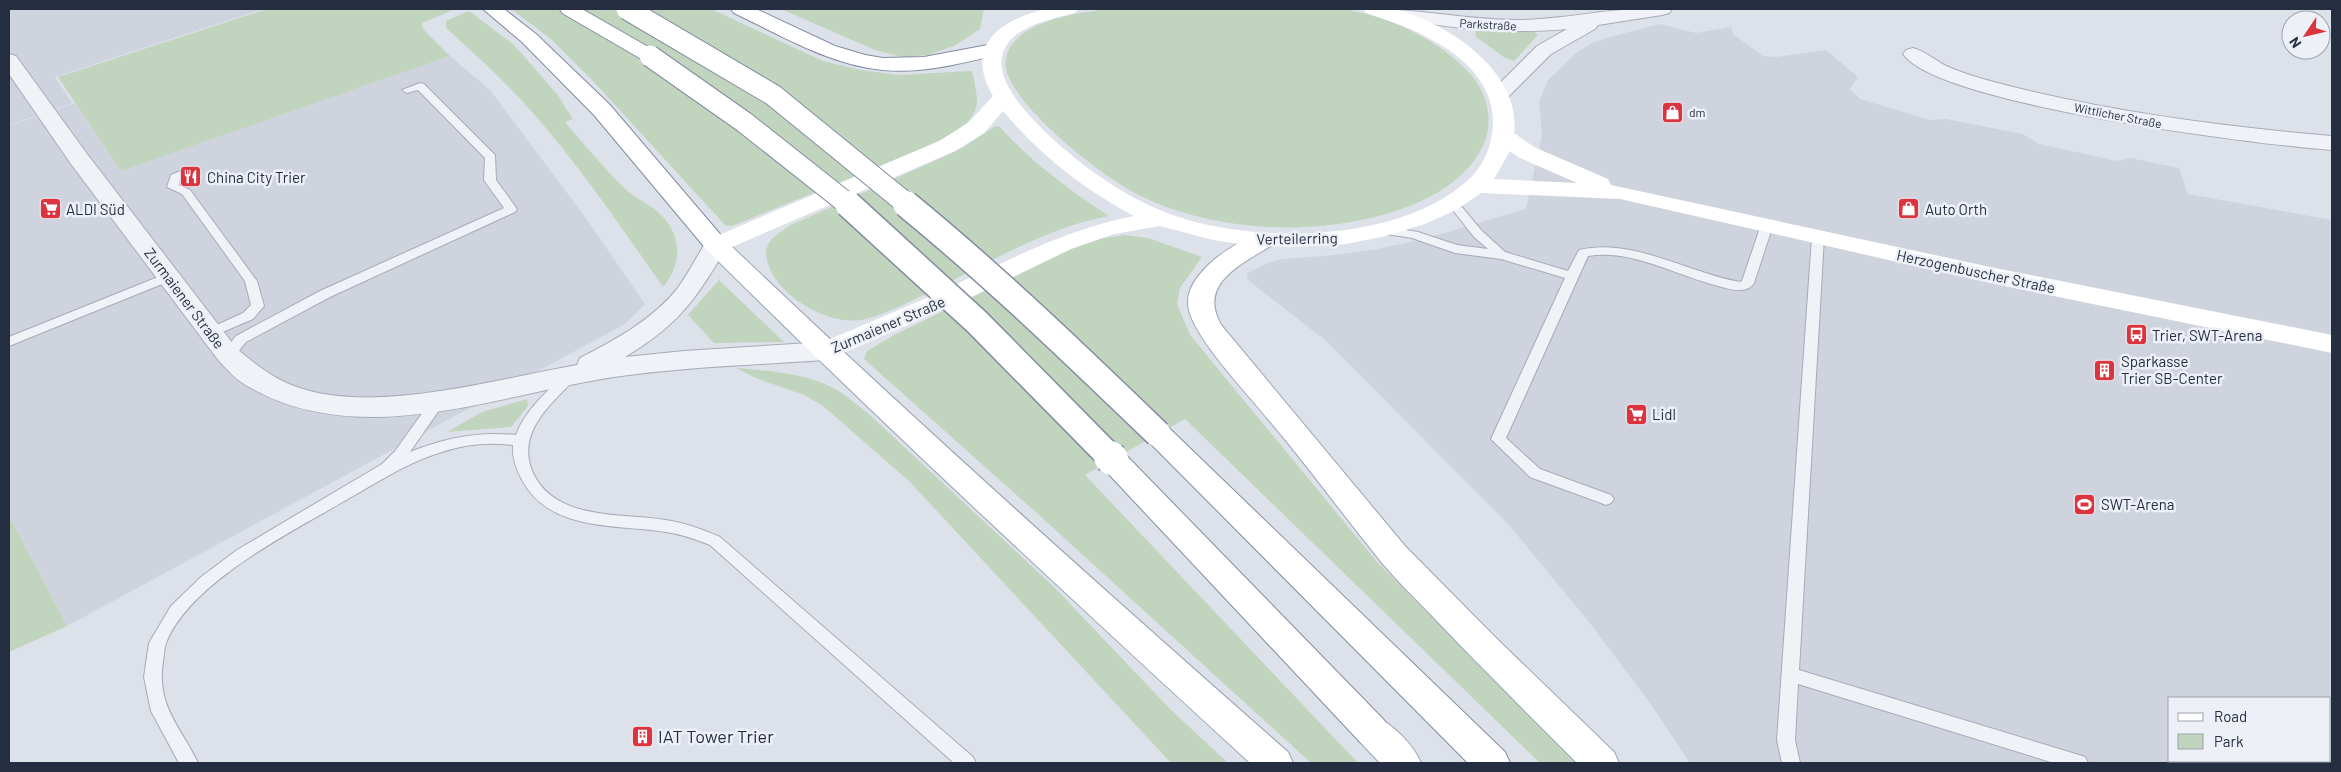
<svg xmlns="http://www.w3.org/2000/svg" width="2341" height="772" viewBox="0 0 2341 772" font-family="Barlow,sans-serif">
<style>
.built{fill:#cfd3de;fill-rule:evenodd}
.green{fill:#c1d4bd}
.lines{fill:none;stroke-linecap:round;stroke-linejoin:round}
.service-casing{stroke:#a6abb7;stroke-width:2}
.minor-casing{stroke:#a6abb7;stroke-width:2}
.tertiary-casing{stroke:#a6abb7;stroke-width:2}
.primary-casing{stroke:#9ba4b6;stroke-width:2}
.motorway-casing{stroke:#838ca1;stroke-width:2}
.service{fill:#f0f2f7;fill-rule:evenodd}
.minor{fill:#f0f2f7;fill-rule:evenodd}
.tertiary{fill:#f0f2f7;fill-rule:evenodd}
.secondary{fill:#fff;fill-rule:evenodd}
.primary{fill:#fff;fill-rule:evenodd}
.motorway{fill:#fff;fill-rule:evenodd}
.motorway-bridge-far2-casing{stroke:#838ca1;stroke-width:23;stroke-linecap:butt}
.motorway-bridge-far1-casing{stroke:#838ca1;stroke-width:29;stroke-linecap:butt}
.motorway-bridge-casing{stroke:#838ca1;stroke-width:35;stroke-linecap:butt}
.motorway-bridge-far2{stroke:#fff;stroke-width:21}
.motorway-bridge-far1{stroke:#fff;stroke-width:26}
.motorway-bridge{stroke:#fff;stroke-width:32}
.labels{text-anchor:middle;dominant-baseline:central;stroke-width:5;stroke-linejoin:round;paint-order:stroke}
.far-street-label{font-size:12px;fill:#252d41;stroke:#edf0f6}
.far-poi-label{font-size:12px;fill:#252d41;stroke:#edf0f6;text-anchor:start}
.poi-label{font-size:15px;fill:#252d41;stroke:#edf0f6;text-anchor:start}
.street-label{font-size:15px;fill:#252d41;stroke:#edf0f6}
.near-poi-label{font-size:18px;fill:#252d41;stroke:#edf0f6;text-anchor:start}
</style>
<rect width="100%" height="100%" fill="#dde1e9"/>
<g class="built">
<path d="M9 9H263L55 77 72 103 9 125Z"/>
<path d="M1660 24 1696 33 1731 27 1733 34 1763 56 1776 57 1826 50 1858 77 1850 89 1860 99 1930 120 1946 119 2023 134 2039 144 2117 161 2130 158 2179 168 2188 194 2332 220V763H1690L1650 703 1589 622 1509 525 1325 340 1248 280 1247 273 1268 263 1283 259 1334 255 1377 249 1424 239 1526 209 1542 135 1539 102 1548 80 1576 53 1590 44 1606 38ZM2170 698H2330V761H2170Z"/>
<path d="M450 56 490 90 585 217 645 304 625 324 67 626 9 516V126L75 103 121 171Z"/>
</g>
<g class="green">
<path d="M267 9H455L422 23 423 29 450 56 121 171 58 77Z"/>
<path d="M511 9H711L823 61 861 70 898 75 971 71 973 74C974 82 977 93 977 101 976 125 946 137 929 146L732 226 725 225 593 81 551 39Z"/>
<path d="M781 9H984L980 29 954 46 928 55 902 57 875 50Z"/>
<path d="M1109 9C1154 9 1198 9 1242 9 1274 9 1310 5 1341 9 1387 15 1441 40 1472 76 1487 93 1493 119 1485 141 1469 181 1425 203 1386 214 1319 233 1242 232 1175 210 1157 204 1139 196 1123 186 1095 170 997 94 1006 58 1015 20 1078 13 1109 9Z"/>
<path d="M469 11 514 45 557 94 573 119 565 122C584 144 603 167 624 188 632 196 643 201 653 208 680 228 686 260 663 287 622 228 581 168 533 113 506 82 476 55 446 28V21Z"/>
<path d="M1477 27 1532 30 1538 35 1514 61 1505 58 1475 36Z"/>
<path d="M999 126C1031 162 1069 190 1109 216 1047 227 984 265 928 293 907 302 884 316 861 320 829 325 783 299 770 269 760 245 771 238 791 225L941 158 964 147 994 127Z"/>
<path d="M1125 235 1148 238 1202 257 1180 288 1177 304 1190 335 1378 563 1580 763H1540L1185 419 1085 475 1358 763H1311L1038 514 864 359 867 351 894 335 1077 246 1097 239Z"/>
<path d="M719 280 784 342 714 343 688 315Z"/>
<path d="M736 368C771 371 806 373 837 390 849 397 860 408 871 416L1054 587 1171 710 1228 763H1171L909 481 823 406 804 395 756 378Z"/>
<path d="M527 399 528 406 511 427 447 432 482 412Z"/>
<path d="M9 516 67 626 9 652Z"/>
</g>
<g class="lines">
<defs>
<g id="service">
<path d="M420 83 424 84 495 155 496 180 517 209 515 212 330 297 246 342 233 358H223L221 355 236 336 320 291 504 208 484 180 485 158 418 90 407 93 402 90Z"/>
<path d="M185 169 191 172 180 179 179 185 190 190 257 281 264 306 253 319 211 337 206 336 204 333 206 330 243 313 251 305 245 281 182 194 167 187 171 175Z"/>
<path d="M1452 198 1456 200 1482 231 1505 252 1568 271 1579 250C1632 237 1688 273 1740 282L1742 281 1761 225 1767 221 1773 225 1754 283C1752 287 1746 290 1741 290 1732 291 1720 286 1711 284 1672 273 1629 249 1588 256L1506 438 1540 469 1611 495 1614 499 1611 503 1606 505 1601 503 1530 477 1491 439 1565 278 1501 259 1455 253 1412 238 1379 233 1377 230 1383 226 1418 232 1457 245 1488 249 1474 237 1448 204 1446 202 1448 200Z"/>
<path d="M1818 233 1824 237 1799 670 2079 755 2085 757 2088 763H2054L1798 684 1795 740 1800 763H1782L1777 740 1812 237Z"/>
<path d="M168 273 174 277 172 280 9 346V337Z"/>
<path d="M571 370 576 372 578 375 576 378C550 405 514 434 534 475 558 521 622 513 666 520 685 523 702 529 720 537L973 757 976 763H954L710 545C695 539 681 534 666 532 615 524 548 532 521 478 516 468 512 457 513 445 489 442 465 444 442 452 405 463 375 484 341 503 287 534 189 584 166 643 164 649 164 656 163 662 156 706 181 727 198 763H179L151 711 144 677 149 643 171 606 201 577 237 550 382 464 395 451 434 397H444L446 400 410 452C444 438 478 431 516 435 525 410 548 391 566 372Z"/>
</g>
<g id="minor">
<path d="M1913 48C1925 51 1935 60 1946 66 1960 72 1975 77 1990 81 2101 111 2217 126 2332 136V150C2262 145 1938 105 1903 54L1906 50Z"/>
<path d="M9 54 16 56 87 154 237 349C255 364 272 378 294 386 372 416 496 379 577 365L580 358C615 340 652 320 677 289 689 273 697 256 707 240L716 237 725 240 728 245C696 299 680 324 625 357L684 351 825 342 834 345 838 351 834 357 825 360C754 365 684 367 614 377 494 395 357 453 244 384 234 378 227 369 219 361L71 164 9 74Z"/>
</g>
<path id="tertiary" d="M1372 9C1421 9 1468 20 1516 20 1568 20 1620 5 1672 9L1669 13 1662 15 1598 25 1595 29 1551 54 1508 97 1501 99 1494 97 1490 93 1537 46 1567 29C1504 35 1443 27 1381 16L1374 14Z"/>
<g id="primary">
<path d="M1263 233 1272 235 1275 240 1272 245C1242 264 1196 284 1222 326L1405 546 1497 639 1614 752 1619 763H1577C1529 715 1481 667 1434 618 1417 600 1398 582 1382 563 1343 515 1307 465 1267 418 1248 394 1189 333 1188 304 1186 273 1237 239 1263 233Z"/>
<path d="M716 237 725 240C908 415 1097 584 1288 752L1293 763H1250C1067 595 884 426 707 250L704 245 707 240Z"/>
<path d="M1372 715C1392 723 1413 744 1421 763H1380L1360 742 1354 731 1360 720Z"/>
</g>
<g id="motorway">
<path d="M483 9H504L536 34 610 105 725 240 728 245 725 250 716 253 707 250 594 115 522 42Z"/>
<path d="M560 9H582L657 52 660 56 657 60 650 62 643 60 562 13Z"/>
<path d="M731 9H756L835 46 865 55 883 58 924 57 993 44 1000 46 1003 50 1000 54C963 63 922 74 883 70 830 65 782 36 734 13Z"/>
<path d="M1158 424 1168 427 1505 752 1510 763H1468L1148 441 1144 434 1148 427Z"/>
<path d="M1112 448 1122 451 1384 720 1390 731 1384 742 1372 747 1360 742 1102 467 1097 459 1102 451Z"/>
</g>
</defs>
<use href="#service" class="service-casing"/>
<use href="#minor" class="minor-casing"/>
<use href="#tertiary" class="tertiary-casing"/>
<use href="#primary" class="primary-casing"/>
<use href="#motorway" class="motorway-casing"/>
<use href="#service" class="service"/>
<use href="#minor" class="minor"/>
<use href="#tertiary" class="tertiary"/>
<path class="secondary" d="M1045 9H1078L1075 13C1053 19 1016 25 1005 48 993 71 1014 98 1029 115 1064 154 1120 196 1170 214 1254 245 1399 243 1468 180 1481 169 1490 150 1492 134 1503 64 1421 30 1366 13L1363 9C1373 8 1385 7 1394 9 1447 22 1522 72 1514 133L1534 147 1608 179 1611 185 1990 267 2332 335V353L1990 283 1620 199 1481 193 1456 210 1425 224 1386 236 1346 244 1293 247 1240 244 1213 240 1160 226 1114 234 1071 249 963 301 834 357 825 360 816 357 812 351 816 345C865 324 915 304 963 281 1019 255 1072 228 1134 216 1084 190 1039 154 1003 111L984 133 955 151 725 250 716 253 707 250 704 245 707 240 939 141 968 123 993 96C964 46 998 21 1045 9ZM1510 151 1518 157 1577 183 1494 179Z"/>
<use href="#primary" class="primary"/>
<use href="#motorway" class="motorway"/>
<defs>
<g id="motorway-bridge-far2">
<path d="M627 9 773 95 908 205"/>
<path d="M650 56 744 122 849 205"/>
</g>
<g id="motorway-bridge-far1">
<path d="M848 204 977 322 1112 459"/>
<path d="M906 204C994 276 1076 355 1158 434"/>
</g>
<path id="motorway-bridge" d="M1110 457 1112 459"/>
</defs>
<use href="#motorway-bridge-far2" class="motorway-bridge-far2-casing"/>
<use href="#motorway-bridge-far1" class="motorway-bridge-far1-casing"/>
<use href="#motorway-bridge" class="motorway-bridge-casing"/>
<use href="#motorway-bridge-far2" class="motorway-bridge-far2"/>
<use href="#motorway-bridge-far1" class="motorway-bridge-far1"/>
<use href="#motorway-bridge" class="motorway-bridge"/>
</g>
<defs>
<symbol id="shop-square" viewBox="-11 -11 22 22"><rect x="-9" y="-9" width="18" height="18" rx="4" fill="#dc343e" stroke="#edf0f6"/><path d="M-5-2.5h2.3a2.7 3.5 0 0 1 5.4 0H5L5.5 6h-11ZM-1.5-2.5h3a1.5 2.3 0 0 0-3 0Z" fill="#fff"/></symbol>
<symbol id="restaurant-square" viewBox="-11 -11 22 22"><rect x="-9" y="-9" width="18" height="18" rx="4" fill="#dc343e" stroke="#edf0f6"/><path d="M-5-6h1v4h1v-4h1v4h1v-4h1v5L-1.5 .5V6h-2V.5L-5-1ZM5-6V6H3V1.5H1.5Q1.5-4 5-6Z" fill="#fff"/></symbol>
<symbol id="supermarket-square" viewBox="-11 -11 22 22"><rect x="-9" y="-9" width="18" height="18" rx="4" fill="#dc343e" stroke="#edf0f6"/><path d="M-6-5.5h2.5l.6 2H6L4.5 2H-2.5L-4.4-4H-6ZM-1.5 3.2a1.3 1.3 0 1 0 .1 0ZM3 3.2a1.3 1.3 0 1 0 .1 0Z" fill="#fff"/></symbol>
<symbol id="bus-square" viewBox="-11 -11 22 22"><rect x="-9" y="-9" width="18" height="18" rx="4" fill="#dc343e" stroke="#edf0f6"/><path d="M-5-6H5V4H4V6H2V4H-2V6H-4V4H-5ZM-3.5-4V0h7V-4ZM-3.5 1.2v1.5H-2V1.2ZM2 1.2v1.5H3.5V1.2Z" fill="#fff"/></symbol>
<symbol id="building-square" viewBox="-11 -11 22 22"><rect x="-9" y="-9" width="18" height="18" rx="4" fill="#dc343e" stroke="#edf0f6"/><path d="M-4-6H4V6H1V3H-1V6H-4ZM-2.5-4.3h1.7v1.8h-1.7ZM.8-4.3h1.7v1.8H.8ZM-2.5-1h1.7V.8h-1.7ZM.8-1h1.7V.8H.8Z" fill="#fff"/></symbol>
<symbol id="stadium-square" viewBox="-11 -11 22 22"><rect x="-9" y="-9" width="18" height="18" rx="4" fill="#dc343e" stroke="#edf0f6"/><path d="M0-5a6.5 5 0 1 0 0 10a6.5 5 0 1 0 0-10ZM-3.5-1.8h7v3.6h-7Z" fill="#fff"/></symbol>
</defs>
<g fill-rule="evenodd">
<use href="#shop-square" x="1660" y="100" width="25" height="25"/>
<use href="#restaurant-square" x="178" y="164" width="25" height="25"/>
<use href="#supermarket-square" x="38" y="196" width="25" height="25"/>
<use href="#shop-square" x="1896" y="196" width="25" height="25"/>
<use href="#bus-square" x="2124" y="322" width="25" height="25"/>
<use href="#building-square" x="2092" y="358" width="25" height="25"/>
<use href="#supermarket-square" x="1624" y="402" width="25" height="25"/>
<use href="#stadium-square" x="2072" y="492" width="25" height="25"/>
<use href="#building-square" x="630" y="724" width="25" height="25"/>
</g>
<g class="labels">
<g class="far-street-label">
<text transform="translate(1488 24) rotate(3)">Parkstraße</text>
<text transform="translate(2118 115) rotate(11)">Wittlicher Straße</text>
</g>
<g class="far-poi-label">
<text x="1689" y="112">dm</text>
</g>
<g class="poi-label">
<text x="207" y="177">China City Trier</text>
<text x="66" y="209">ALDI Süd</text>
<text x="1925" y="209">Auto Orth</text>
<text x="2152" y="335">Trier, SWT-Arena</text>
<text x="2121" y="361">Sparkasse<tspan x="2121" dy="17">Trier SB-Center</tspan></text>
<text x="1652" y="414">Lidl</text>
<text x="2101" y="504">SWT-Arena</text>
</g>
<g class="street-label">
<text transform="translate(1297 238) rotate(-1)">Verteilerring</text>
<text transform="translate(1976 271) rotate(12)">Herzogenbuscher Straße</text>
<text transform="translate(185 298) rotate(53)">Zurmaiener Straße</text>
<text transform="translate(888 324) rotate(-23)">Zurmaiener Straße</text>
</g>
<g class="near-poi-label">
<text x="658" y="736">IAT Tower Trier</text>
</g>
</g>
<rect width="2341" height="772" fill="none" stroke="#252d41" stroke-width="20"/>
<rect x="2168" y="697" width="162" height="65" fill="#edf0f6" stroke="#9da2ae"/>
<rect x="2178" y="713" width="25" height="8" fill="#ffffff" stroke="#9da2ae"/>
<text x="2214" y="722" font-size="15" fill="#252d41">Road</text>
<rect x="2178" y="734" width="25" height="15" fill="#c1d4bd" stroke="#9da2ae"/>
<text x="2214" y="747" font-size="15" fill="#252d41">Park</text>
<g transform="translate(2306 35) rotate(235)"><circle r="24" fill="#edf0f6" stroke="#9da2ae"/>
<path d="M0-4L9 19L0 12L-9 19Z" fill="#dc343e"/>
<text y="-8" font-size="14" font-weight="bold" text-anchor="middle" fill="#252d41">N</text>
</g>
</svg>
